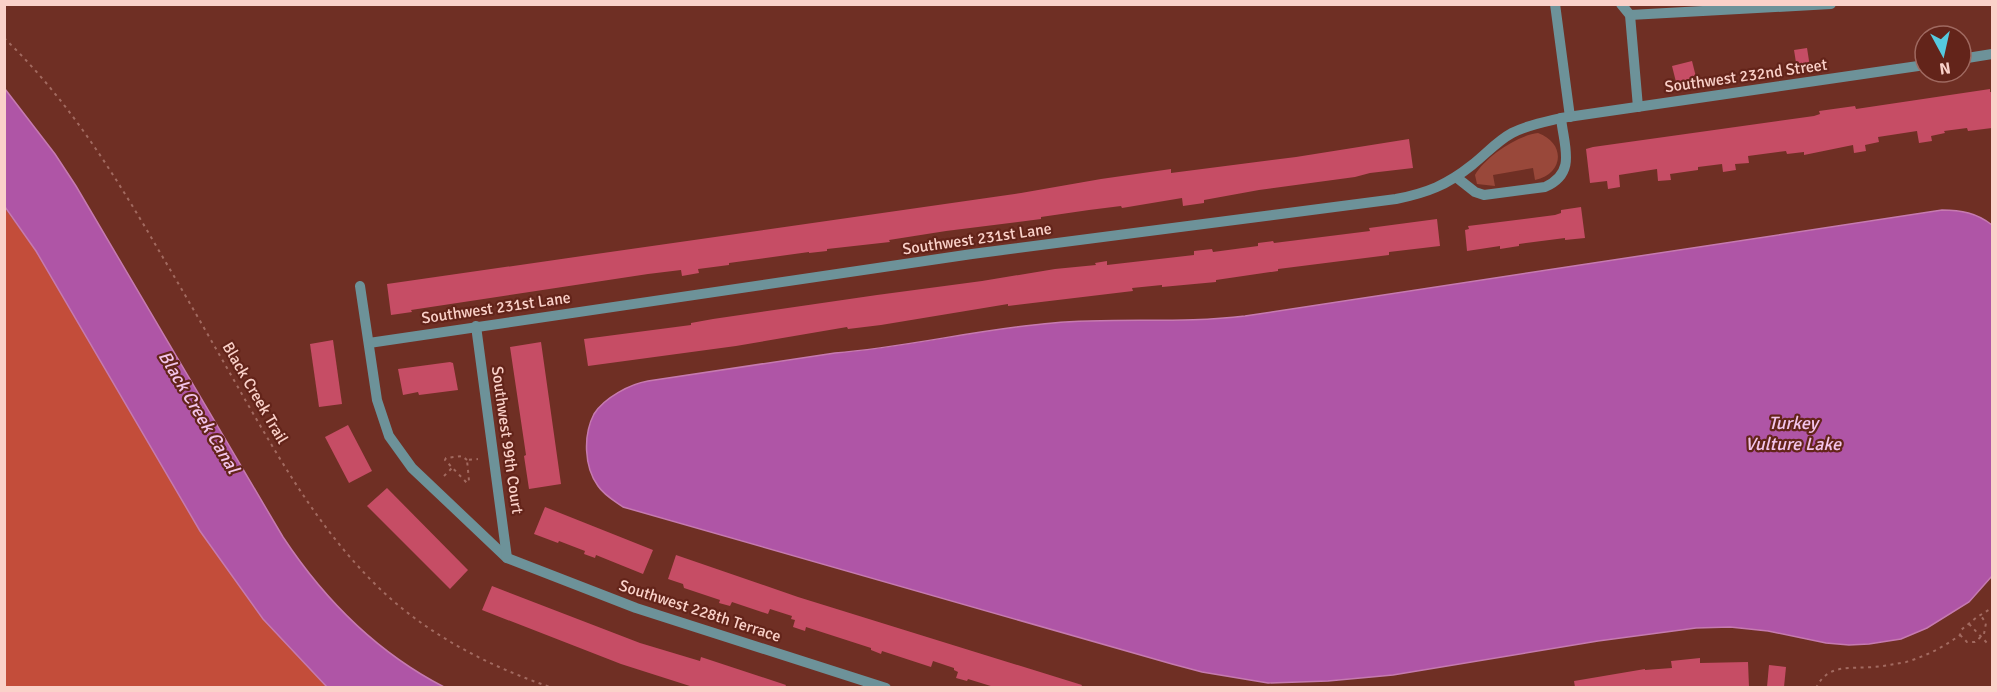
<svg xmlns="http://www.w3.org/2000/svg" width="1997" height="692" viewBox="0 0 1997 692" font-family="Signika,sans-serif">
<style>
.green{fill:#99483a}
.forest{fill:#c34d3a}
.water{fill:#af55a6;stroke:#c67ab0;stroke-width:1.5}
.building{fill:#c64d65}
.lines{fill:none;stroke-linecap:round;stroke-linejoin:round}
.path{stroke:#a26a60;stroke-width:2;stroke-dasharray:3 4.5;stroke-linecap:butt}
.minor{stroke:#6d9299;stroke-width:10}
.labels{text-anchor:middle;dominant-baseline:central;stroke-width:4.5;stroke-linejoin:round;paint-order:stroke}
.street-label{font-size:16px;fill:#fad1c9;stroke:#63241a}
.water-label{font-size:18px;font-style:italic;fill:#f3c4eb;stroke:#63241a}
</style>
<rect width="100%" height="100%" fill="#6f2f24"/>
<path class="green" d="M1538 133C1566 143 1564 174 1535 180L1533 168 1493 175 1495 186 1477 184 1475 175C1485 157 1518 135 1538 133Z"/>
<path class="forest" d="M4 207 36 251 200 531 263 619 327 687H5Z"/>
<g class="water">
<path d="M5 89 55 154 76 186 283 537C324 599 378 653 444 687H327L263 619 200 531 36 251 5 207Z"/>
<path d="M1942 210C1961 210 1977 213 1992 225V576L1969 602 1927 628 1901 639 1869 644 1849 645 1826 643 1768 631 1730 627 1696 628 1598 641 1393 675 1328 681 1268 683 1202 672 1172 664 623 507C613 500 604 495 598 486 584 467 583 435 594 414 604 398 630 384 648 381L835 353C908 347 979 329 1053 323 1117 317 1180 324 1245 316Z"/>
</g>
<g class="building">
<path d="M1807 48 1810 67 1797 69 1794 50Z"/>
<path d="M1692 61 1697 81 1677 86 1672 66Z"/>
<path d="M1990 89V92H1992V128L1968 131 1967 128 1944 131 1945 133 1931 136 1932 141 1919 143 1917 131 1878 137 1879 142 1865 145 1866 151 1854 153 1853 145 1804 155V152L1787 154 1786 151 1748 156 1749 163 1735 164 1736 170 1723 172 1722 164 1698 167V170L1670 174 1671 180 1658 181 1657 169 1619 175 1620 187 1608 189 1607 181 1590 183 1586 149 1593 147 1814 116 1820 114 1819 111 1855 106 1856 109Z"/>
<path d="M1409 139 1413 168 1370 173 1355 177 1259 190 1204 200V203L1183 206 1182 198 1122 208 1121 206 1089 210 1041 217V219L946 231 889 240 890 242 827 249V251L809 253V252L729 263V265L698 269 699 273 682 276 681 270 648 274 411 310 412 312 391 315 387 284 1021 193 1101 179 1171 169V173L1296 157Z"/>
<path d="M1581 207 1585 238 1565 240V238L1519 244V246L1500 249V246L1467 251 1465 230 1469 229 1468 226 1555 215 1561 213V210Z"/>
<path d="M1437 219 1440 246 1389 252V255L1278 269V271L1216 280V282L1162 287V285L1132 288 1133 291 1008 306V304L881 325 848 329 847 327 736 346 588 366 584 339 691 325V323L713 319 877 295 982 281 1055 269 1096 265 1095 263 1107 261V265L1194 255V251L1212 249 1213 252 1258 246V243L1273 241 1274 243 1370 231 1369 228Z"/>
<path d="M333 340 342 404 319 407 310 344Z"/>
<path d="M541 342 561 484 529 489 524 456 526 455 510 347Z"/>
<path d="M450 362 453 363 458 390 419 395 418 392 403 395 398 369Z"/>
<path d="M348 425 372 471 349 483 325 437Z"/>
<path d="M387 488 468 570 450 589 367 506Z"/>
<path d="M545 507 653 550 643 574 596 555 595 558 584 554 585 551 559 541 558 543 534 534Z"/>
<path d="M676 555 798 597 1082 685 1081 687H994L968 679 967 681 956 678 958 672 954 670V668L933 661 931 667 882 651 881 654 871 650V648L806 627 805 631 793 627 795 620 791 619 792 616 770 609 768 614 732 602 730 606 719 603 720 600 684 588 683 584 668 579Z"/>
<path d="M492 586 640 643 700 661 701 657 786 685 785 687H693L621 664 482 610Z"/>
<path d="M1700 658V663L1748 662 1749 687H1575L1574 681 1645 669V670L1672 668 1671 661Z"/>
<path d="M1769 665 1786 667 1784 687H1767Z"/>
</g>
<g class="lines">
<g class="path">
<path d="M4 38C71 102 119 182 165 261 193 308 220 356 247 403 286 470 322 532 378 587 426 634 490 667 553 688"/>
<path d="M467 460 462 456 446 458 445 460 467 483 469 481 467 460 478 459"/>
<path d="M444 476 452 468"/>
<path d="M1969 624 1989 645"/>
<path d="M1960 635 1967 642H1975L1984 634 1986 623 1981 616"/>
<path d="M1816 688C1828 663 1851 669 1874 667 1885 666 1895 664 1906 662 1926 656 1944 647 1960 635L1961 630 1977 617 1992 608"/>
</g>
<g class="minor">
<path d="M1555 4 1570 117"/>
<path d="M1621 4 1630 15 1638 107"/>
<path d="M1630 15 1831 4"/>
<path d="M1961 59 1992 54"/>
<path d="M1456 177 1475 192 1484 195 1545 187C1577 173 1564 147 1561 118"/>
<path d="M360 286 377 400 389 436 412 468 507 558 636 608 886 688"/>
<path d="M476 326 507 558"/>
<path d="M369 343 972 254 1396 199C1427 193 1447 185 1472 165 1486 154 1497 141 1512 133 1527 125 1544 122 1561 118L1925 65"/>
</g>
</g>
<g class="labels">
<g class="street-label">
<text transform="translate(1746 76) rotate(-8)">Southwest 232nd Street</text>
<text transform="translate(977 239) rotate(-8)">Southwest 231st Lane</text>
<text transform="translate(496 308) rotate(-8)">Southwest 231st Lane</text>
<text transform="translate(255 393) rotate(60)">Black Creek Trail</text>
<text transform="translate(507 440) rotate(82)">Southwest 99th Court</text>
<text transform="translate(700 611) rotate(18)">Southwest 228th Terrace</text>
</g>
<g class="water-label">
<text transform="translate(199 412) rotate(59)">Black Creek Canal</text>
<text x="1793" y="423">Turkey<tspan x="1793" dy="21">Vulture Lake</tspan></text>
</g>
</g>
<rect width="1997" height="692" fill="none" stroke="#fad1c9" stroke-width="12"/>
<g transform="translate(1943 54) rotate(172)"><circle r="28" fill="#63241a" stroke="#9f6960" stroke-width="1.5"/>
<path d="M0-4.5L10 22L0 15L-10 22Z" fill="#55cadf"/>
<text y="-9" font-size="16" font-weight="bold" text-anchor="middle" fill="#fad1c9">N</text>
</g>
</svg>
